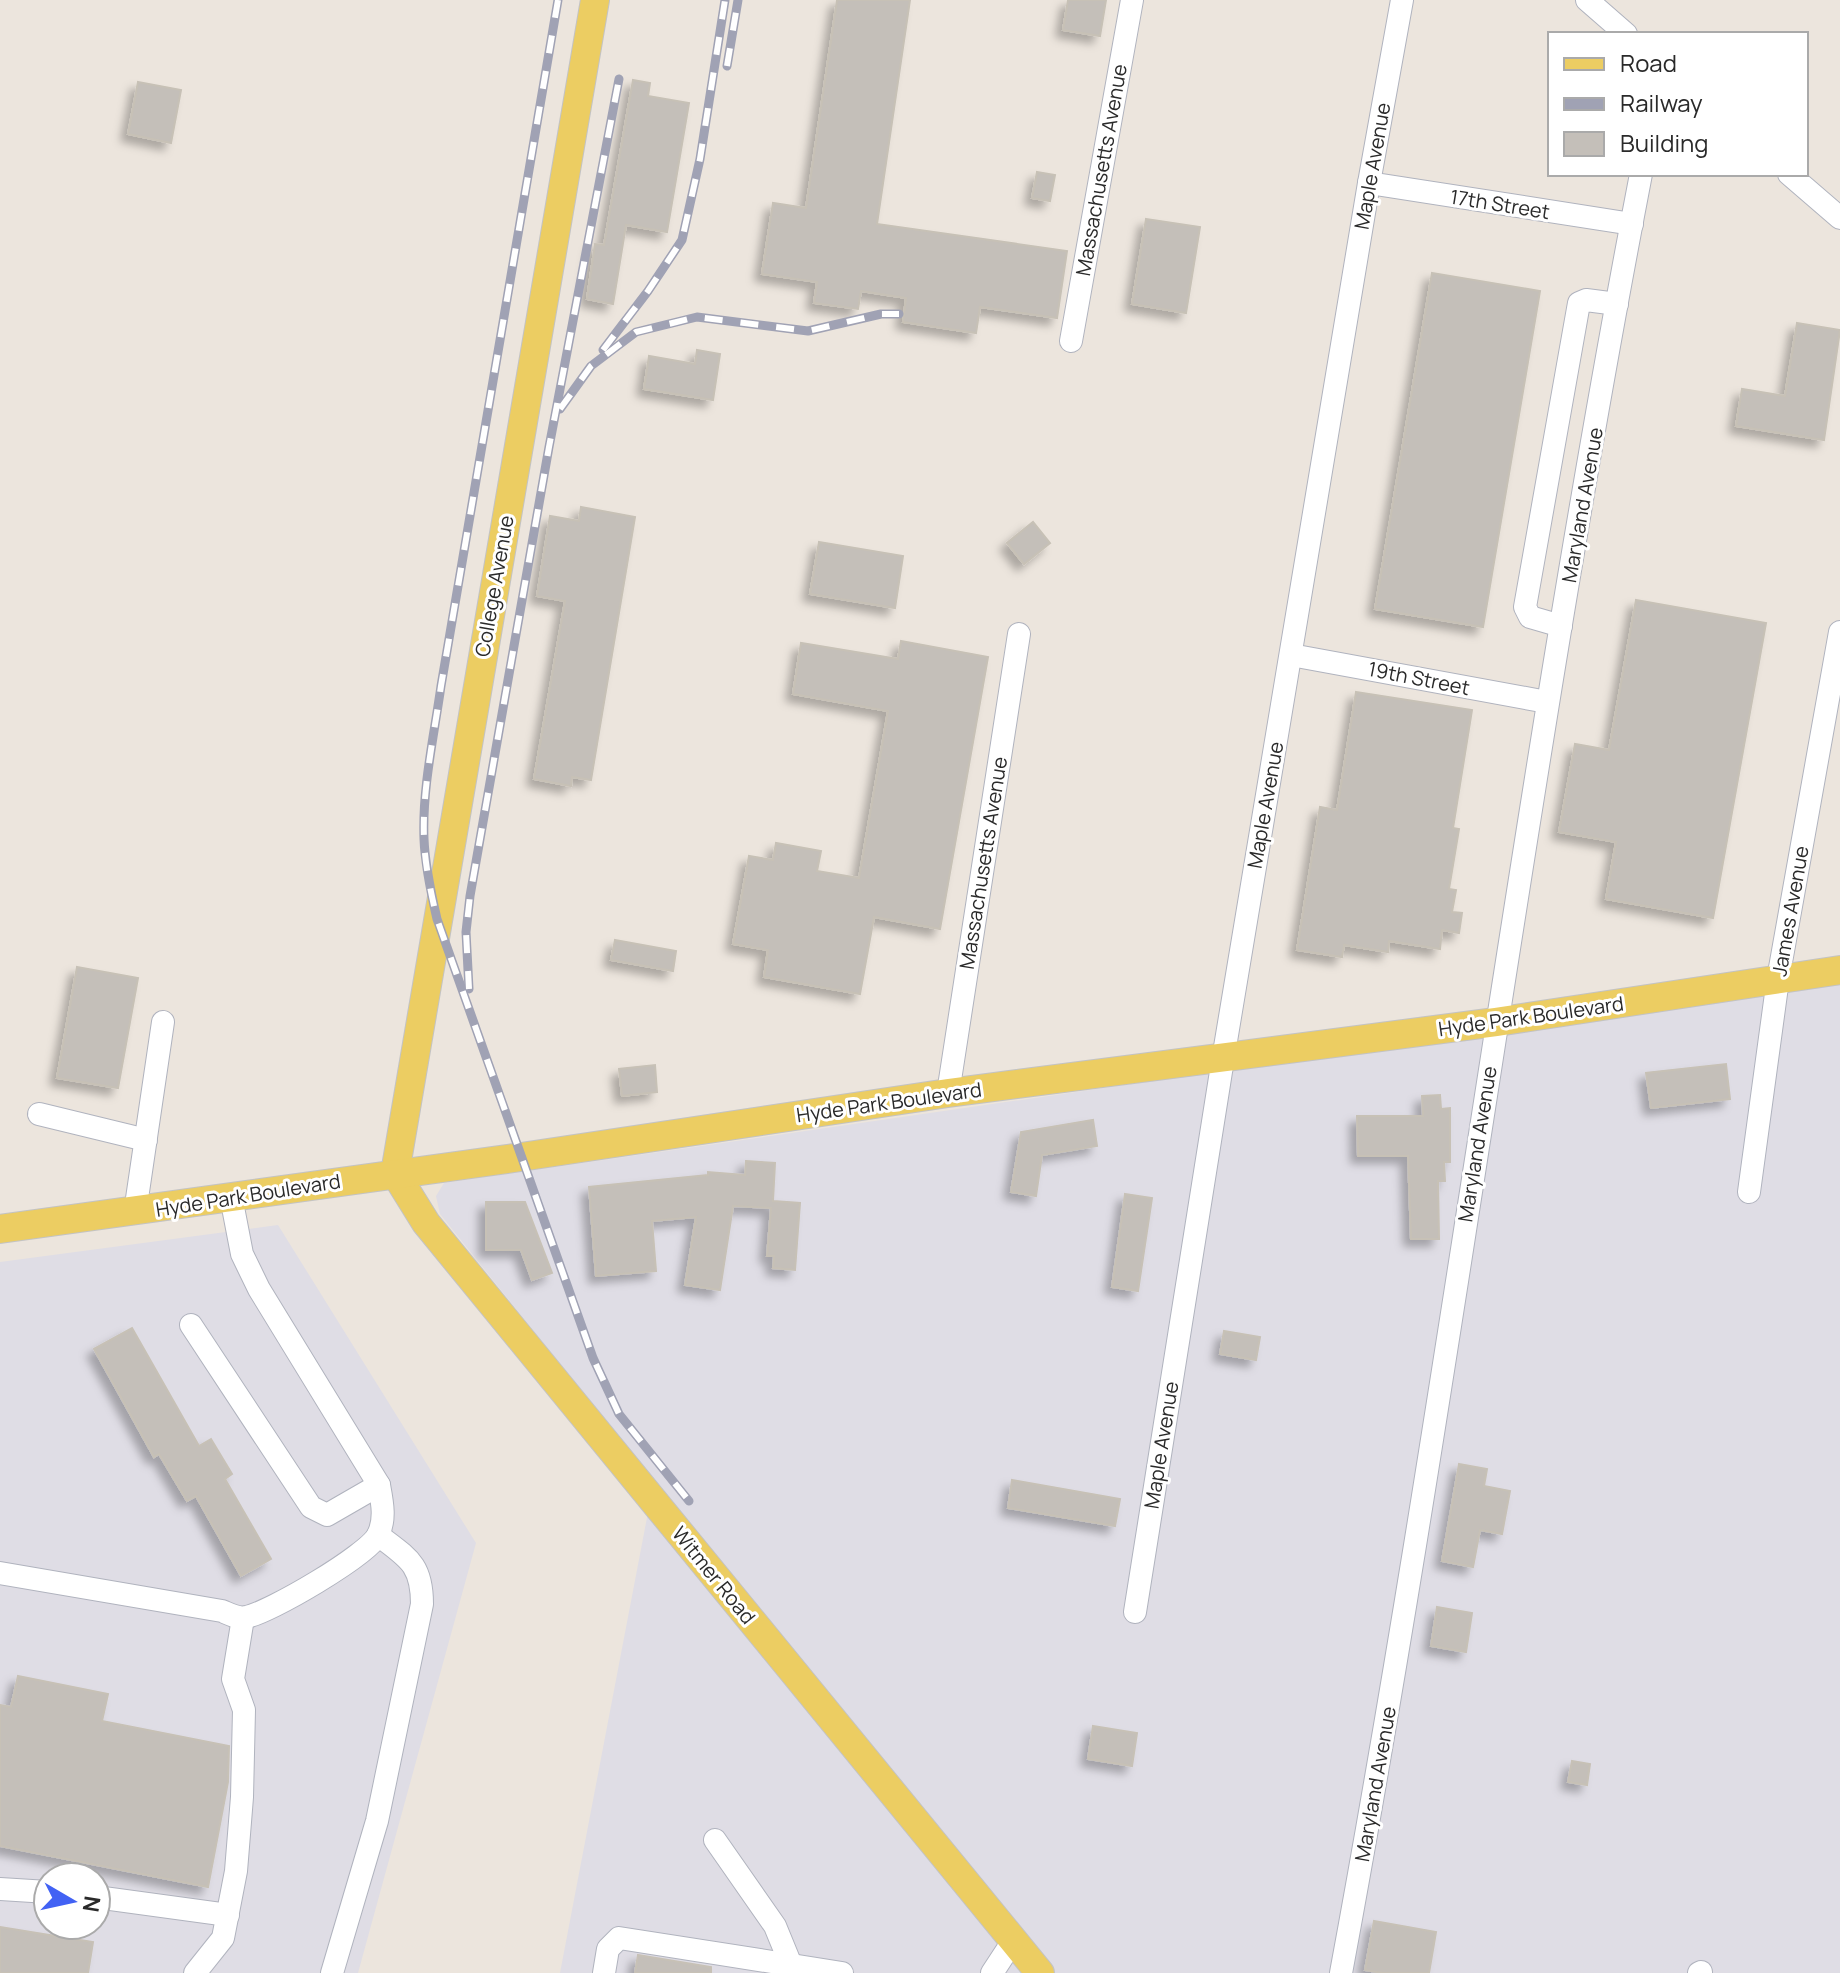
<svg xmlns="http://www.w3.org/2000/svg" width="1840" height="1973" viewBox="0 0 1840 1973" font-family="Manrope,sans-serif">
<style>
.industrial{fill:#dfdde5;fill-rule:evenodd}
.building{fill:#c4bfb9;stroke:#c7c1b6;stroke-width:2;filter:url(#shadow)}
.lines{fill:none;stroke-linecap:round;stroke-linejoin:round}
.minor-casing{stroke:#b0b3be;stroke-width:24}
.major-casing{stroke:#c3c3c3;stroke-width:30}
.minor{stroke:#fff;stroke-width:22}
.major{stroke:#eccd62;stroke-width:28}
.rail-casing{stroke:#a0a2b4;stroke-width:9}
.rail{stroke:#fff;stroke-width:6;stroke-dasharray:18;stroke-linecap:butt}
.labels{text-anchor:middle;dominant-baseline:central;stroke-width:6;stroke-linejoin:round;paint-order:stroke}
.street-label{font-size:20px;fill:#2a2a2a;stroke:#fff}
</style>
<defs>
<filter id="shadow"><feDropShadow dx="-7" dy="7" stdDeviation="4" flood-color="#0004"/></filter>
</defs>
<rect width="100%" height="100%" fill="#ece5dd"/>
<g class="industrial">
<path d="M1840 982V1973H560L654 1481 440 1214 436 1196 444 1183Z"/>
<path d="M278 1225 476 1543 358 1973H0V1262ZM48 1877H96V1925H48Z"/>
</g>
<g class="building">
<path d="M837 0H910L877 224 1067 251 1057 318 980 307 976 333 903 322 906 298 861 291 858 309 814 303 817 282 762 274 773 203 806 208Z"/>
<path d="M1068 0H1106L1100 36 1063 30Z"/>
<path d="M633 80 650 83 648 96 689 103 667 232 626 225 613 304 587 299 595 244 604 245Z"/>
<path d="M138 82 181 90 171 143 128 134Z"/>
<path d="M1037 172 1055 175 1050 201 1032 198Z"/>
<path d="M1146 219 1200 227 1186 313 1132 304Z"/>
<path d="M1432 273 1540 291 1483 627 1375 609Z"/>
<path d="M1797 323 1840 330 1824 440 1736 426 1742 389 1785 396Z"/>
<path d="M697 350 720 354 713 400 644 389 649 356 695 364Z"/>
<path d="M581 507 635 517 591 780 572 777 571 786 534 779 565 601 537 596 550 516 579 521Z"/>
<path d="M1033 522 1050 543 1024 564 1007 543Z"/>
<path d="M819 542 903 556 895 608 810 594Z"/>
<path d="M1636 600 1766 623 1713 918 1606 899 1616 842 1559 832 1575 744 1609 750Z"/>
<path d="M901 641 988 657 940 929 874 917 860 994 764 977 768 950 733 944 749 856 773 860 776 843 821 851 817 871 859 878 888 711 793 694 801 643 898 659Z"/>
<path d="M1356 692 1472 710 1453 828 1459 829 1449 889 1456 890 1452 912 1462 913 1459 933 1442 930 1440 949 1389 941 1388 952 1344 945 1342 957 1297 950 1320 807 1337 810Z"/>
<path d="M615 940 676 951 673 971 611 960Z"/>
<path d="M77 967 138 978 118 1088 57 1078Z"/>
<path d="M1726 1064 1730 1099 1651 1108 1646 1073Z"/>
<path d="M655 1065 657 1092 622 1096 619 1069Z"/>
<path d="M1440 1095 1441 1109 1450 1108V1162H1444L1445 1181H1438L1439 1239H1411L1408 1156H1358L1357 1116H1423L1422 1096Z"/>
<path d="M1093 1120 1097 1146 1042 1155 1036 1196 1011 1192 1021 1132Z"/>
<path d="M746 1161 775 1163 773 1201 800 1203 795 1270 773 1268 774 1256H767L771 1208 733 1206 720 1290 685 1285 696 1217 652 1221 656 1271 596 1276 589 1187 708 1175V1172L745 1175Z"/>
<path d="M1125 1194 1152 1198 1138 1291 1112 1287Z"/>
<path d="M486 1202H525L552 1273 532 1280 521 1250H486Z"/>
<path d="M132 1328 199 1446 211 1439 232 1474 225 1479 271 1559 241 1576 196 1496 187 1501 159 1454 154 1457 94 1349Z"/>
<path d="M1224 1331 1260 1337 1256 1360 1220 1354Z"/>
<path d="M1459 1464 1487 1469 1484 1486 1510 1491 1502 1534 1480 1530 1473 1567 1442 1561Z"/>
<path d="M1012 1480 1120 1499 1115 1526 1008 1508Z"/>
<path d="M1437 1607 1472 1613 1466 1652 1431 1646Z"/>
<path d="M18 1676 108 1694 102 1721 229 1746 228 1782 208 1887 0 1846V1705L11 1707Z"/>
<path d="M1093 1726 1137 1733 1132 1766 1088 1759Z"/>
<path d="M1572 1761 1590 1764 1587 1785 1568 1782Z"/>
<path d="M1374 1921 1436 1932 1429 1973H1382L1365 1970Z"/>
<path d="M0 1927 93 1942 88 1973H0Z"/>
<path d="M638 1955 711 1967V1973H635Z"/>
</g>
<g class="lines">
<defs>
<g id="minor">
<path d="M1587 0 1626 34"/>
<path d="M1789 174 1840 218"/>
<path d="M1369 183 1632 224"/>
<path d="M1071 341 1132 0"/>
<path d="M1561 626 1530 617 1525 607 1579 303 1586 300 1617 304"/>
<path d="M1291 655 1547 702"/>
<path d="M948 1093 1019 634"/>
<path d="M39 1114 146 1140"/>
<path d="M1749 1192 1778 979 1840 632"/>
<path d="M135 1212 163 1022"/>
<path d="M191 1325 311 1507 327 1515 379 1485"/>
<path d="M0 1573 222 1611C229 1614 238 1619 246 1617 269 1613 368 1555 378 1535 386 1519 382 1501 379 1485L259 1289 242 1254 231 1197"/>
<path d="M1135 1612 1223 1059 1369 183 1402 0"/>
<path d="M715 1840 775 1926 791 1965"/>
<path d="M0 1889 48 1892"/>
<path d="M96 1897 228 1915"/>
<path d="M195 1973 223 1938 236 1871 242 1797 244 1710 233 1679 243 1618"/>
<path d="M332 1973 377 1821 422 1604C422 1564 408 1558 378 1535"/>
<path d="M604 1973 608 1949 619 1938 842 1973"/>
<path d="M992 1973 1013 1941"/>
<path d="M1341 1973C1452 1375 1526 771 1641 174"/>
<path d="M1699 1973 1701 1972"/>
</g>
<g id="major">
<path d="M595 0 395 1173 426 1223 1040 1973"/>
<path d="M0 1229 521 1157 948 1093 1496 1022 1840 970"/>
</g>
</defs>
<use href="#minor" class="minor-casing"/>
<use href="#major" class="major-casing"/>
<use href="#minor" class="minor"/>
<use href="#major" class="major"/>
<defs>
<g id="rail">
<path d="M558 0 441 686C434 736 422 789 424 839 425 866 431 893 437 919L593 1358 619 1414 689 1501"/>
<path d="M727 66 738 0"/>
<path d="M603 350 648 291 682 240 700 159 725 0"/>
<path d="M560 409 591 366 636 332 697 317 808 331 881 314H899"/>
<path d="M469 989 466 932 470 896 549 447 619 79"/>
</g>
</defs>
<use href="#rail" class="rail-casing"/>
<use href="#rail" class="rail"/>
</g>
<g class="labels">
<g class="street-label">
<text transform="translate(1372 166) rotate(-80)">Maple Avenue</text>
<text transform="translate(1101 170) rotate(-80)">Massachusetts Avenue</text>
<text transform="translate(1500 204) rotate(9)">17th Street</text>
<text transform="translate(1582 505) rotate(-80)">Maryland Avenue</text>
<text transform="translate(494 586) rotate(-80)">College Avenue</text>
<text transform="translate(1419 678) rotate(11)">19th Street</text>
<text transform="translate(1265 805) rotate(-80)">Maple Avenue</text>
<text transform="translate(983 863) rotate(-81)">Massachusetts Avenue</text>
<text transform="translate(1790 911) rotate(-80)">James Avenue</text>
<text transform="translate(1531 1016) rotate(-8)">Hyde Park Boulevard</text>
<text transform="translate(889 1102) rotate(-8)">Hyde Park Boulevard</text>
<text transform="translate(1477 1144) rotate(-81)">Maryland Avenue</text>
<text transform="translate(248 1195) rotate(-9)">Hyde Park Boulevard</text>
<text transform="translate(1161 1445) rotate(-81)">Maple Avenue</text>
<text transform="translate(714 1575) rotate(51)">Witmer Road</text>
<text transform="translate(1375 1784) rotate(-80)">Maryland Avenue</text>
</g>
</g>
<rect x="1548" y="32" width="260" height="144" fill="#ffffff" stroke="#aaaaaa" stroke-width="2"/>
<rect x="1564" y="58" width="40" height="12" fill="#eccd62" stroke="#aaaaaa" stroke-width="2"/>
<text x="1620" y="72" font-size="24" fill="#2a2a2a">Road</text>
<rect x="1564" y="98" width="40" height="12" fill="#a0a2b4" stroke="#aaaaaa" stroke-width="2"/>
<text x="1620" y="112" font-size="24" fill="#2a2a2a">Railway</text>
<rect x="1564" y="132" width="40" height="24" fill="#c4bfb9" stroke="#aaaaaa" stroke-width="2"/>
<text x="1620" y="152" font-size="24" fill="#2a2a2a">Building</text>
<g transform="translate(72 1901) rotate(99)"><circle r="38" fill="#ffffff" stroke="#aaaaaa" stroke-width="2"/>
<path d="M0-6L14 30L0 20L-14 30Z" fill="#4262f4"/>
<text y="-12" font-size="22" font-weight="bold" text-anchor="middle" fill="#2a2a2a">N</text>
</g>
</svg>
